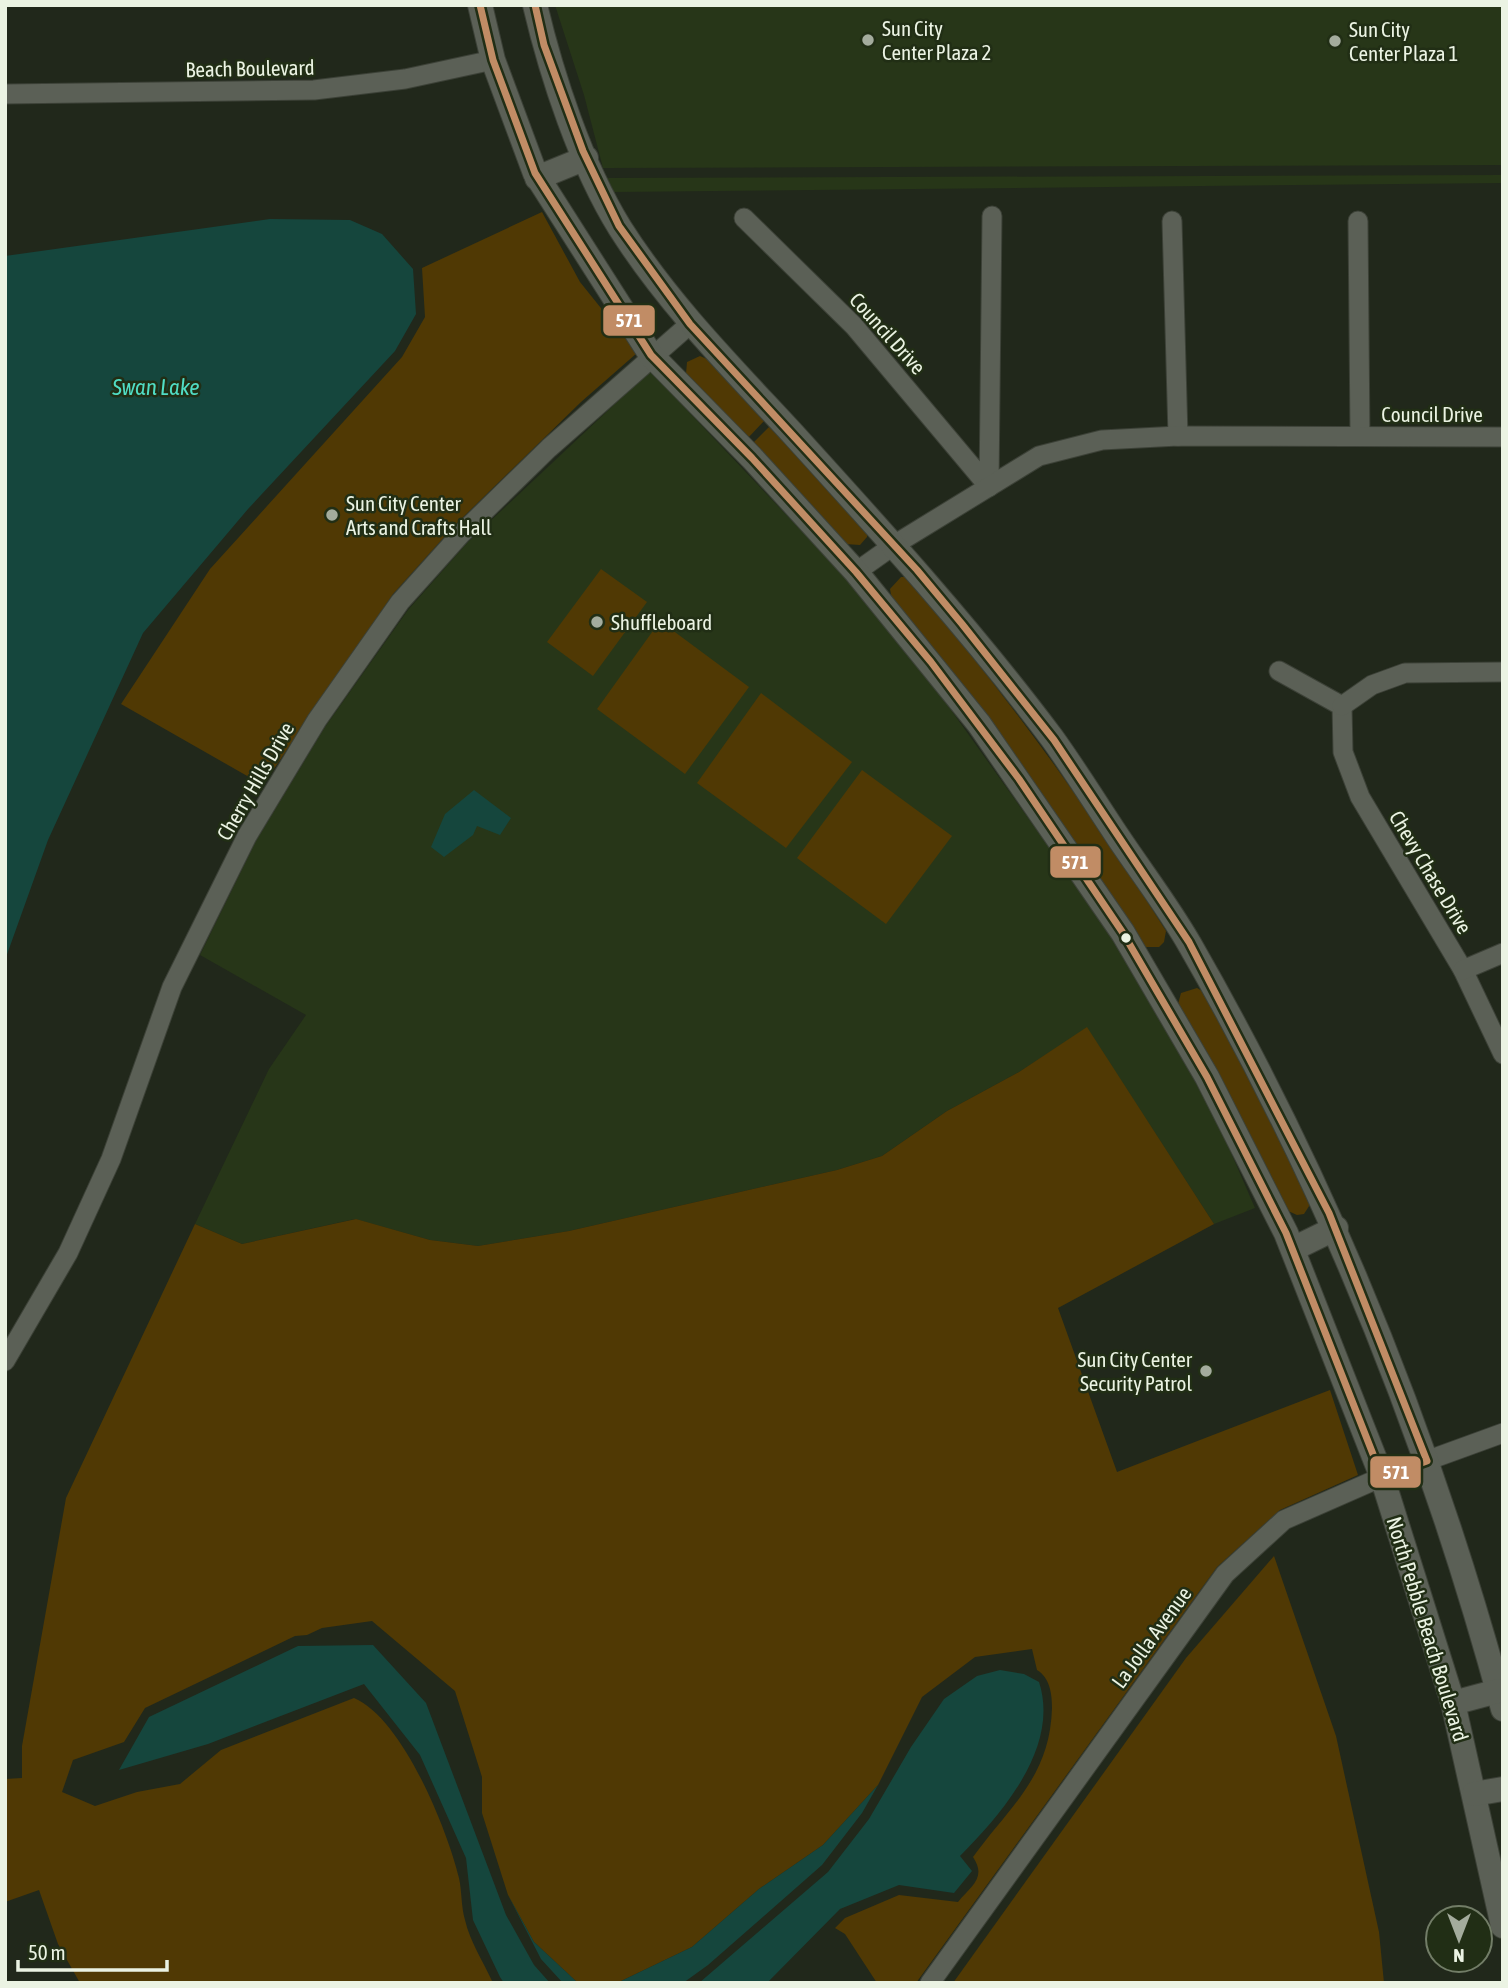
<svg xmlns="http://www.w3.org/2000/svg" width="1508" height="1988" viewBox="0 0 1508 1988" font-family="'Asap Condensed',sans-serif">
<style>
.built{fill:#273618}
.green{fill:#503904}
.water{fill:#15463d}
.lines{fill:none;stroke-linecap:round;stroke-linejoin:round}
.minor-casing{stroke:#3c4137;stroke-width:21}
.tertiary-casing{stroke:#3c4137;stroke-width:26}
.minor{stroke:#5b6056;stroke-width:19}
.tertiary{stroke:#5b6056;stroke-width:24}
.bus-1-casing{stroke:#212e15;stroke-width:12}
.bus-1{stroke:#c18c65;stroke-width:7}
.poi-dot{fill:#a4ac9d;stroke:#212e15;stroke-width:2.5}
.bus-dot{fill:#ebf3e3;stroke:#212e15;stroke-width:2.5}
.labels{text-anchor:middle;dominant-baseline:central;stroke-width:5;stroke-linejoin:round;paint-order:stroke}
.poi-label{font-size:21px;fill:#ebf3e3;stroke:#212e15;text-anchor:start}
.street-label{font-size:21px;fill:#ebf3e3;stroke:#212e15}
.water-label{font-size:23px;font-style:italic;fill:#50ddc5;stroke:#212e15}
.line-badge{stroke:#212e15;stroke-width:2.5}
.badge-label{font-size:19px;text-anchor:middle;font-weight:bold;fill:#fff}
</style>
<rect width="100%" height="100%" fill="#21281b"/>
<g class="built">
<path d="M555 5H1503V165L603 168 584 95Z"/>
<path d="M1503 175V183L614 192 607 178Z"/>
<path d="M650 371 848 580 941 696 1109 931 1215 1116 1255 1208 1214 1224 1087 1028 1019 1072 947 1111 882 1156 837 1170 569 1231 478 1246 430 1240 355 1219 242 1244 195 1224 269 1069 306 1015 200 955 256 841 325 727 408 610 468 542Z"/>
</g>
<g class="green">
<path d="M542 212 580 282 637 353 581 402 455 525 393 594 263 785 121 704 210 569 402 357 425 317 422 268Z"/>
<path d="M700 356 709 360 766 419 747 439 686 374 687 362Z"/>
<path d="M771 425 867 529V537L860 545 845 544 752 444Z"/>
<path d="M601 569 647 602 593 676 547 642Z"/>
<path d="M901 577H907C1002 689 1088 806 1166 931L1164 942 1159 947H1146L1141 943 1023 767 892 599 890 589Z"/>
<path d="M660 621 749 687 685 774 597 709Z"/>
<path d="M761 693 852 762 786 848 697 783Z"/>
<path d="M862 770 952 836 886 924 797 858Z"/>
<path d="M1197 988 1202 991 1233 1046 1311 1203 1304 1214 1297 1215 1286 1210 1178 1004 1181 993Z"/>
<path d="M1087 1027 1214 1224 1058 1308 1117 1472 1330 1390 1358 1475 1280 1510 1217 1567 916 1983H877L845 1934 835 1928 845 1918 899 1895 958 1902C971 1886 987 1878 973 1857 1010 1806 1050 1777 1052 1708 1052 1694 1050 1678 1037 1670L1032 1649 975 1657 922 1697 878 1785 823 1845 759 1889 692 1947 617 1983H578L534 1942 508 1895 482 1813V1777L455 1691 372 1621 322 1628 307 1635 295 1636 145 1708 124 1742 73 1760 62 1792 95 1806 137 1792 180 1784 221 1750 354 1698C402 1718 447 1828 459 1878 462 1892 461 1906 465 1920 470 1942 484 1963 493 1983H80L58 1944 39 1890 5 1902V1779L22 1778V1746L66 1498 195 1224 242 1244 356 1219 430 1240 478 1246 569 1231 837 1170 882 1156 947 1111 1019 1072Z"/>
<path d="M1274 1556 1336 1736 1379 1932 1384 1983H953L1186 1658Z"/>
</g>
<g class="water">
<path d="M270 219 350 220 382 234 413 269 416 314 395 351 248 509 143 633 48 840 5 960V256Z"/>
<path d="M474 790 511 818 500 835 477 826 473 835 444 857 431 847 445 814Z"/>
<path d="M373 1645 426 1703 506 1915 534 1965 550 1983H504L500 1977 473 1920 466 1858 420 1755 364 1684 208 1744 119 1770 149 1717 298 1646Z"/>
<path d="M1000 1670 1024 1674 1039 1682C1060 1746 1003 1813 960 1856L972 1871 954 1893 899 1885 840 1909 767 1983H699L828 1872 869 1819 911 1747 944 1699 977 1676Z"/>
<path d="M878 1785 862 1813 822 1865 708 1965 683 1983H617L692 1947 759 1889 823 1845Z"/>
<path d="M508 1895 534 1942 578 1983H563L541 1959Z"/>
</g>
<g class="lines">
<defs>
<g id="minor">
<path d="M5 94 314 90 405 79 493 60"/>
<path d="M744 218 854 326 989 487 992 216"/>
<path d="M1172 221 1178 436"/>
<path d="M1358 221 1360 436"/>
<path d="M856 572 894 545 1039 456 1102 440 1178 436 1503 437"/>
<path d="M1279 671 1342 706 1343 752 1360 797 1463 970 1503 1054"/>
<path d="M1342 706 1372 685 1405 673 1503 672"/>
<path d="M1463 970 1503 953"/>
<path d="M5 1361 68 1253 111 1159 172 987 247 836 317 720 400 602 461 534 549 448 690 324"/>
<path d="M930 1983 1225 1574 1284 1520 1382 1477 1503 1433"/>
</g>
<g id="tertiary">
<path d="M480 5 493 60 535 173 651 355 752 458 856 572 979 724 1123 933 1207 1077 1286 1233 1382 1477 1453 1703 1503 1926"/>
<path d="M535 5C552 77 581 165 620 228 669 305 732 368 793 434 883 533 972 631 1052 738 1075 770 1096 804 1118 837 1142 873 1169 908 1190 945 1328 1185 1431 1442 1503 1709"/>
<path d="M537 178 586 158"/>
<path d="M1293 1249 1336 1228"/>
<path d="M1453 1703 1498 1691"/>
<path d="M1474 1794 1503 1789"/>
</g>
</defs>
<use href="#minor" class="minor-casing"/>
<use href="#tertiary" class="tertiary-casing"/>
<use href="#minor" class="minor"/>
<use href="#tertiary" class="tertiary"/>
<defs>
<path id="bus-1" d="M480 5 493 60 535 173 651 355 752 458 856 572 931 662 1019 779 1123 933 1207 1077 1286 1233 1382 1477 1427 1461 1329 1213 1189 942 1054 740 962 624 917 570 690 324 619 226 583 151 544 45 535 5"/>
</defs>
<use href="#bus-1" class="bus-1-casing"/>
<use href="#bus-1" class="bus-1"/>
</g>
<g class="poi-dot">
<circle cx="868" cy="40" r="7"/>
<circle cx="1335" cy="41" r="7"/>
<circle cx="332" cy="515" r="7"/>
<circle cx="597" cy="622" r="7"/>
<circle cx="1206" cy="1371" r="7"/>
</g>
<circle class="bus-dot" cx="1126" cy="938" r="6"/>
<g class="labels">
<g class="poi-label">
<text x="882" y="28">Sun City<tspan x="882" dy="24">Center Plaza 2</tspan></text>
<text x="1349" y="29">Sun City<tspan x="1349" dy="24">Center Plaza 1</tspan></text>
<text x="346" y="503">Sun City Center<tspan x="346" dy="24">Arts and Crafts Hall</tspan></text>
<text x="611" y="622">Shuffleboard</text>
<text x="1192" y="1359" text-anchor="end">Sun City Center<tspan x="1192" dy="24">Security Patrol</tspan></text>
</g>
<g class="street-label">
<text transform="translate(250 68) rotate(-1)">Beach Boulevard</text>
<text transform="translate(888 333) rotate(48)">Council Drive</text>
<text x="1432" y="414">Council Drive</text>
<text transform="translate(255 781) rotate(-60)">Cherry Hills Drive</text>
<text transform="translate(1431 872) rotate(59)">Chevy Chase Drive</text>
<text transform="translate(1428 1629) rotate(73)">North Pebble Beach Boulevard</text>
<text transform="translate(1151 1637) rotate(-54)">La Jolla Avenue</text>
</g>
<g class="water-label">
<text x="156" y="387">Swan Lake</text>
</g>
</g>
<g class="line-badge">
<rect x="602" y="304" width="54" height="33" rx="7" fill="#c18c65"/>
<rect x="1049" y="845" width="53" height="34" rx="7" fill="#c18c65"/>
<rect x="1369" y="1455" width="53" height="34" rx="7" fill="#c18c65"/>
</g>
<g class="badge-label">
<text x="629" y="327">571</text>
<text x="1075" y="869">571</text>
<text x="1396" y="1479">571</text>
</g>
<rect width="1508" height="1988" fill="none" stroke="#ebf3e3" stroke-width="14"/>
<g transform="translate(1459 1939) rotate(180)"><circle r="33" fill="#212e15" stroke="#727d67" stroke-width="2"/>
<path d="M0-5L12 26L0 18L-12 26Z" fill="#a4ac9d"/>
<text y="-10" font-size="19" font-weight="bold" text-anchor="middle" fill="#ebf3e3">N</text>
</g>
<path d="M18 1960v10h149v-10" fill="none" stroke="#ebf3e3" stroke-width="3.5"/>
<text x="28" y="1960" font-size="21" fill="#ebf3e3" stroke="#212e15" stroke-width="5" paint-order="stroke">50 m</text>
</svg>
